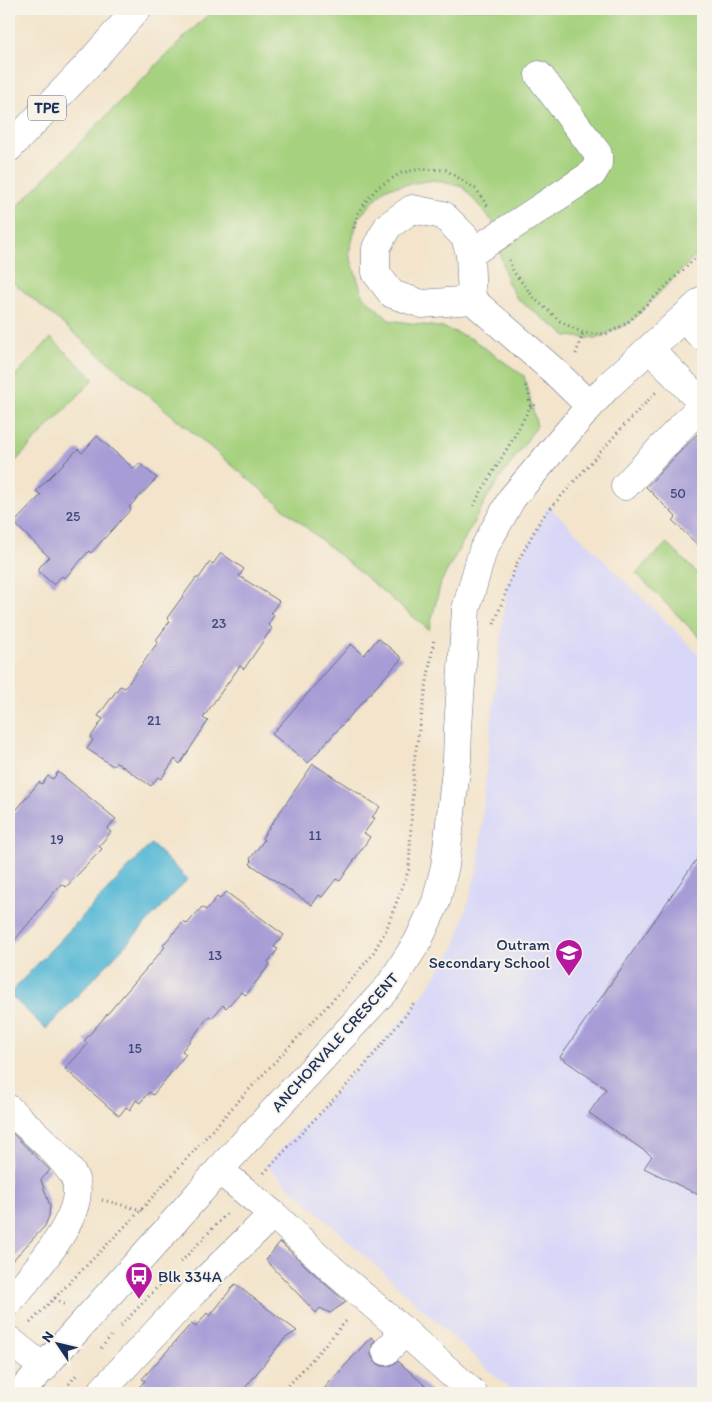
<svg xmlns="http://www.w3.org/2000/svg" width="712" height="1402" viewBox="0 0 712 1402" font-family="Itim,sans-serif">
<style>
.built{fill:#d8d7f8}
.green{fill:#a6d17e;stroke:#60806e}
.water{fill:#58b9d6;stroke:#3a749a}
.building{fill:#a79cd5}
.lines{fill:none;stroke-linecap:round;stroke-linejoin:round}
.minor-casing{stroke:#676e84;stroke-width:29}
.highway-casing{stroke:#676e84;stroke-width:29}
.path{stroke:#676e84;stroke-width:3;stroke-dasharray:1 4;stroke-linecap:butt}
.minor{stroke:#fff;stroke-width:28}
.highway{stroke:#fff;stroke-width:28}
.labels{text-anchor:middle;dominant-baseline:central;stroke-width:4;stroke-linejoin:round;paint-order:stroke}
.number-label{font-size:14px;fill:#3e4a7c}
.shield{fill:#f7f3e8;stroke:#5d6a87;stroke-width:1}
.shield-label{font-size:15px;font-weight:bold;fill:#1b2f5e}
.poi-label{font-size:16px;fill:#1b2f5e;stroke:#f7f3e8;text-anchor:end}
.street-label{font-size:16px;fill:#1b2f5e;stroke:#f7f3e8}
</style>
<rect width="100%" height="100%" fill="#f7f3e8"/>
<filter id="ink" filterUnits="userSpaceOnUse"><feTurbulence type="fractalNoise" baseFrequency=".02" numOctaves="2"/><feDisplacementMap in="SourceGraphic" scale="10" xChannelSelector="R" yChannelSelector="G"/><feConvolveMatrix kernelMatrix="1 2 1 2 8 2 1 2 1" color-interpolation-filters="sRGB"/></filter>
<filter id="wash" filterUnits="userSpaceOnUse"><feTurbulence type="fractalNoise" baseFrequency=".0096" numOctaves="4" result="noise"/><feDisplacementMap in="SourceGraphic" scale="20" xChannelSelector="R" yChannelSelector="G"/><feGaussianBlur stdDeviation="1.12" result="paint"/><feColorMatrix in="noise" values="0 0 0 0 0 0 0 0 0 0 0 0 0 0 0 0 0 1.4 0 .05"/><feComposite in="paint" operator="in"/></filter>
<g filter="url(#wash)">
<rect width="100%" height="100%" fill="#f3e4cb"/>
<path class="built" d="M549 506 703 658V1393H514L266 1165 415 1006 455 947 478 867 488 752 507 584Z"/>
<g class="green">
<path d="M214 9H703V248L631 322 596 339 567 336 517 299 507 281 493 222 463 187 433 180 386 188 358 218 349 253 363 296 389 320 445 328 472 339 524 376 537 426 488 496 441 582 429 630 9 279V215L168 53Z"/>
<path d="M51 338 94 379 9 468V382Z"/>
<path d="M667 543 703 579V638L702 640 636 573Z"/>
</g>
<path class="water" d="M151 844 188 879 46 1029 9 994Z"/>
<g id="blocks">
<g class="building">
<path d="M703 428V550L673 521 676 517 646 487Z"/>
<path d="M97 436 134 469 139 463 157 478 129 507 131 509 91 553 89 551 65 578 62 576 54 585 37 570 49 557 14 523 41 495 36 491 78 449 82 453Z"/>
<path d="M221 553 244 569 239 576 279 601 271 613 274 615 268 625 272 628 244 669 240 666 214 702 203 718 208 721 180 764 175 759 161 779 158 777 151 786 116 762 113 766 87 749 93 740 90 738 103 719 98 716 120 686 125 688 158 642 156 640 170 621 167 618 196 578H199L210 562 213 564Z"/>
<path d="M378 638 402 658 308 763 272 734 351 644 364 655Z"/>
<path d="M313 764 380 807 372 817 375 818 364 833 370 837 340 881 336 879 322 897 319 895 312 905 250 864 252 861 250 859 264 840 262 838Z"/>
<path d="M58 772 116 819 107 829 111 832 99 846 102 849 66 887 61 884 9 947V819L39 782 42 784 48 776 53 779Z"/>
<path d="M703 850V1197L644 1168 652 1156 589 1113 606 1089 560 1057Z"/>
<path d="M226 892 284 935 274 947 278 949 268 962 270 964 246 995 241 992 226 1008 223 1005 212 1018 209 1016 182 1051 186 1054 153 1095 149 1092 140 1103 136 1100 130 1110 126 1107 119 1116 65 1069 88 1044 84 1041 165 947 163 945 184 921 187 924 202 907 206 910 217 897 220 899Z"/>
<path d="M9 1130 50 1170 41 1180 50 1206 49 1216 45 1226 9 1264Z"/>
<path d="M280 1242 324 1283 346 1302 330 1313 320 1308 316 1313 266 1260Z"/>
<path d="M235 1284 297 1331 284 1339 241 1393H133L145 1381 142 1379 191 1324 196 1327 207 1313 210 1316Z"/>
<path d="M371 1337 375 1340 371 1347V1355L375 1362 382 1366H390L398 1361 433 1393H320Z"/>
</g>
</g>
</g>
<g filter="url(#ink)">
<use href="#blocks" fill-opacity="0" stroke="#676e84" stroke-width="1"/>
<g class="lines">
<defs>
<g id="minor">
<path d="M470 254 592 174 598 164V154L539 75"/>
<path d="M472 300 422 304 392 294 376 273V248L388 226 412 209 443 215 465 237 470 254 472 300 554 371 590 406"/>
<path d="M683 319 703 337"/>
<path d="M650 349 703 404"/>
<path d="M625 486 703 404"/>
<path d="M9 1109C28 1128 59 1152 73 1175 93 1210 30 1276 9 1302"/>
<path d="M219 1170 273 1214 335 1272 405 1332 473 1393"/>
<path d="M9 1340 44 1368"/>
<path d="M386 1351 405 1332"/>
<path d="M20 1393 165 1232 219 1170 389 986 418 941 436 902 445 866 457 761 458 728 466 609 483 550 512 498 590 406 608 386 703 300"/>
<path d="M100 1393 200 1285 273 1214"/>
</g>
<path id="highway" d="M9 148 86 67 137 9"/>
</defs>
<use href="#minor" class="minor-casing"/>
<use href="#highway" class="highway-casing"/>
<g class="path">
<path d="M354 228 358 213 367 200 378 187 401 173 420 169 446 170 476 189 489 208"/>
<path d="M509 260 513 271 535 299 560 321 583 333 606 334 626 324 703 251"/>
<path d="M576 354 583 333"/>
<path d="M530 407 536 405"/>
<path d="M474 506 478 497 514 437 530 407 529 392 524 383"/>
<path d="M494 624 516 565 541 519 619 431 656 392"/>
<path d="M264 1173 362 1069 405 1016 415 1001"/>
<path d="M102 1200 142 1210"/>
<path d="M181 1262 228 1212"/>
<path d="M55 1298 65 1305"/>
<path d="M30 1323 141 1210 241 1098 344 988 372 955 386 930 409 869 414 761 434 639"/>
<path d="M121 1326 163 1281"/>
<path d="M101 1348 111 1336"/>
<path d="M69 1384 78 1373"/>
<path d="M282 1393 348 1319"/>
</g>
<use href="#minor" class="minor"/>
<use href="#highway" class="highway"/>
</g>
</g>
<defs>
<symbol id="school-pin" viewBox="-11 -11 22 30"><path d="M0 17L-7.5 6A9.5 9.5 0 1 1 7.5 6Z" fill="#b5179e" stroke="#f7f3e8"/><path d="M0-5L7-2L0 1L-7-2ZM-4 1L0 2.5L4 1V4Q0 6-4 4Z" fill="#fff"/></symbol>
<symbol id="bus-pin" viewBox="-11 -11 22 30"><path d="M0 17L-7.5 6A9.5 9.5 0 1 1 7.5 6Z" fill="#b5179e" stroke="#f7f3e8"/><path d="M-5-6H5V4H4V6H2V4H-2V6H-4V4H-5ZM-3.5-4V0h7V-4ZM-3.5 1.2v1.5H-2V1.2ZM2 1.2v1.5H3.5V1.2Z" fill="#fff"/></symbol>
</defs>
<g fill-rule="evenodd">
<use href="#school-pin" x="553" y="937" width="32" height="43"/>
<use href="#bus-pin" x="123" y="1260" width="32" height="43"/>
</g>
<g class="labels">
<g class="number-label">
<text x="678" y="493">50</text>
<text x="73" y="516">25</text>
<text x="219" y="623">23</text>
<text x="154" y="720">21</text>
<text x="315" y="835">11</text>
<text x="57" y="839">19</text>
<text x="215" y="955">13</text>
<text x="135" y="1048">15</text>
</g>
<rect class="shield" x="28" y="95.5" width="38" height="25" rx="4"/>
<g class="shield-label">
<text x="47" y="108">TPE</text>
</g>
<g class="poi-label">
<text x="550" y="944">Outram<tspan x="550" dy="18">Secondary School</tspan></text>
<text x="158" y="1276" text-anchor="start">Blk 334A</text>
</g>
<g class="street-label">
<text transform="translate(335 1042) rotate(-48)">ANCHORVALE CRESCENT</text>
</g>
</g>
<rect width="712" height="1402" fill="none" stroke="#f7f3e8" stroke-width="30"/>
<g transform="translate(58 1344) rotate(305)" stroke="#f7f3e8" stroke-width="4" paint-order="stroke">
<path d="M0-4L9 19L0 12L-9 19Z" fill="#1b2f5e"/>
<text y="-8" font-size="14" font-weight="bold" text-anchor="middle" fill="#1b2f5e">N</text>
</g>
</svg>
